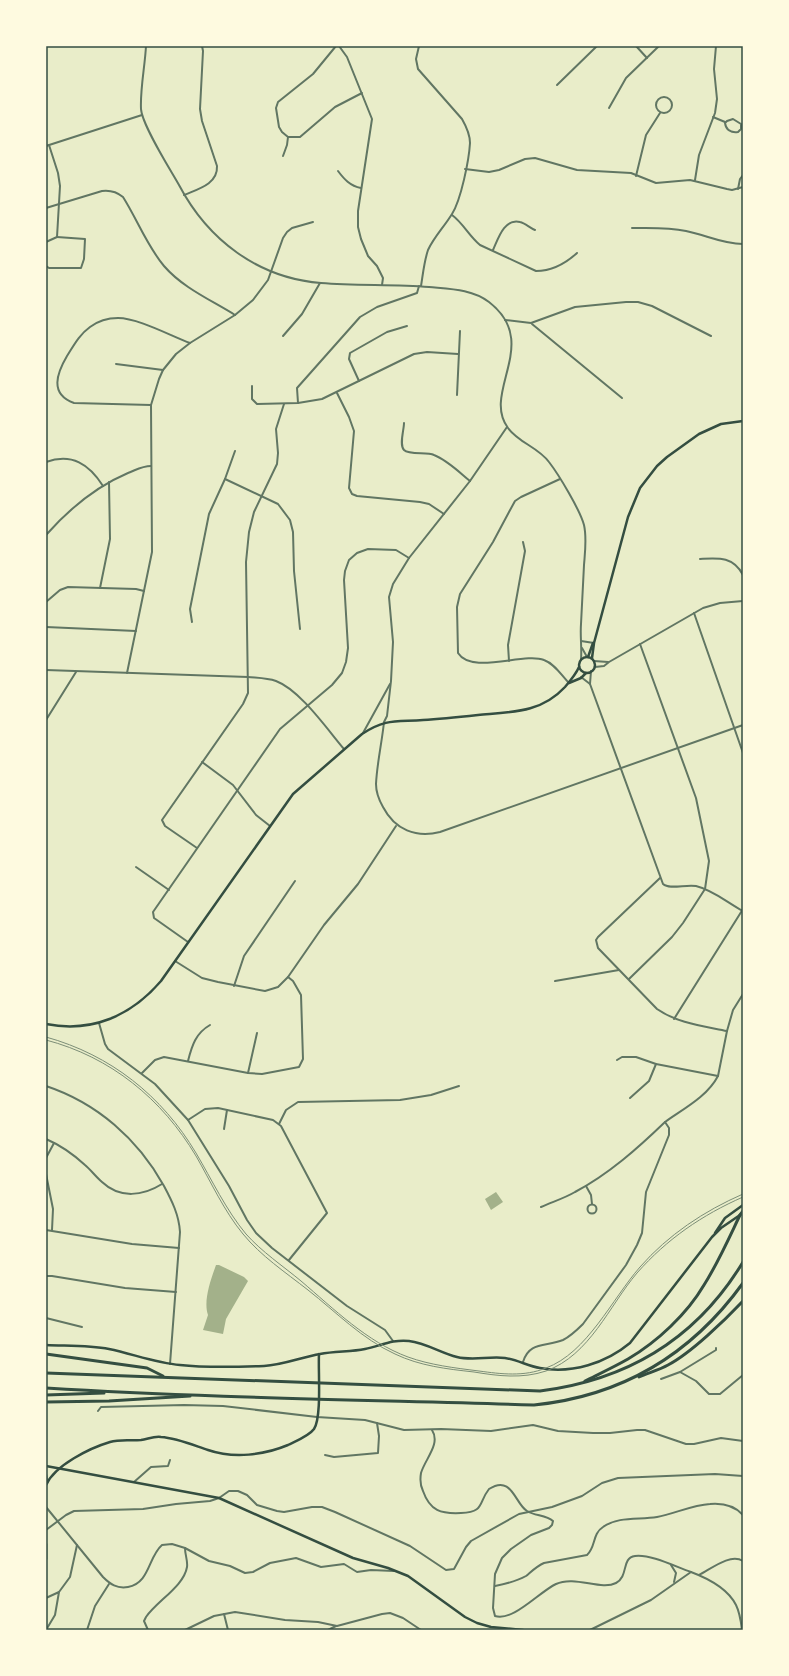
<svg xmlns="http://www.w3.org/2000/svg" width="789" height="1676" viewBox="0 0 789 1676" font-family="Manrope,sans-serif">
<style>
.water{fill:#a3b18a}
.lines{fill:none;stroke-linecap:round;stroke-linejoin:round}
.minor{stroke:#617663;stroke-width:2}
.tertiary{stroke:#617663;stroke-width:2}
.secondary{stroke:#344e41;stroke-width:2.5}
.primary{stroke:#344e41;stroke-width:3}
.motorway{stroke:#344e41;stroke-width:3}
.tram{stroke:#7c8e77;stroke-width:1}
.rail{stroke:#7c8e77;stroke-width:1}
.neatline{fill:none;stroke:#344e41;stroke-width:1.5}
</style>
<rect width="100%" height="100%" fill="#e9edc9"/>
<g class="water">
<path d="M496 1192 503 1202 491 1210 485 1199Z"/>
<path d="M216 1265H219L244 1277 248 1281 226 1319 223 1334 203 1330 208 1315C203 1301 211 1279 216 1265Z"/>
</g>
<g class="lines">
<g class="minor">
<path d="M336 46 313 74 278 102 276 108 279 127 282 132 288 137H300L335 107 362 93"/>
<path d="M339 46 347 57 372 119 358 211V227L361 239 368 256 377 266 383 278 382 285"/>
<path d="M419 46 416 59 418 69 462 119C466 126 470 135 470 143 469 160 461 200 452 214 444 227 434 237 428 250 424 262 423 274 421 286"/>
<path d="M636 46 647 58"/>
<path d="M557 85 597 46"/>
<circle cx="664" cy="105" r="8"/>
<path d="M46 107V139"/>
<path d="M609 108 626 78 659 46"/>
<path d="M713 117 725 122"/>
<path d="M733 119 741 124V129L738 132C731 133 726 130 725 123L727 121Z"/>
<path d="M283 156 287 145 288 137"/>
<path d="M465 169 489 172 499 170 525 159 535 158 577 170 631 173 656 183 690 180 727 189 732 190 743 187"/>
<path d="M338 171C344 179 350 186 361 188"/>
<path d="M636 176 646 135 660 113"/>
<path d="M695 180 699 155 715 113 717 99 714 69 716 46"/>
<path d="M738 189 740 179 743 175"/>
<path d="M184 195C198 189 218 184 217 166L202 121 200 109 203 51 202 46"/>
<path d="M46 208 102 191C110 190 117 192 123 197 137 219 147 246 164 266 183 288 211 300 235 315"/>
<path d="M452 215C463 223 469 236 480 245L536 271C551 271 566 263 577 253"/>
<path d="M632 228C650 228 668 227 686 231 706 235 722 244 743 244"/>
<path d="M46 242 57 237 60 186 58 173 49 145"/>
<path d="M493 250C498 239 504 218 520 222 525 223 530 228 535 230"/>
<path d="M46 266 49 268H81L84 259 85 239 57 237"/>
<path d="M505 320 531 323 575 307 626 302H638L652 306 711 336"/>
<path d="M532 324 622 398"/>
<path d="M283 336 302 314 320 283"/>
<path d="M116 364 163 370"/>
<path d="M359 381 349 359 350 353 387 332 407 326"/>
<path d="M252 386V399L257 404 298 403 322 399 414 354 427 352 458 354"/>
<path d="M337 393 349 417 354 431 349 488 352 494 357 496 420 502 429 504 444 514"/>
<path d="M457 395 460 331"/>
<path d="M298 403 297 388 360 317 377 307 417 293 419 286"/>
<path d="M151 405 74 403C49 394 57 373 67 356 74 345 79 335 90 327 98 321 108 318 118 318 138 318 171 336 190 343"/>
<path d="M404 423C404 430 399 445 404 450 409 455 427 452 434 455 447 460 459 472 470 481"/>
<path d="M507 427 470 481 409 558 393 584 389 597 393 642 391 681 387 716 384 722C382 742 377 763 376 784 376 792 379 800 383 807 395 830 416 838 440 832L743 725"/>
<path d="M46 462C72 453 89 464 103 486"/>
<path d="M225 479 278 504 290 520 293 532 294 571 300 629"/>
<path d="M560 479 521 497 515 501 509 512 493 542 460 594 457 607 458 653C472 675 524 652 544 660 555 664 561 675 569 683"/>
<path d="M46 535C69 509 95 487 128 473 136 470 142 466 151 466"/>
<path d="M700 559C718 558 733 556 743 575"/>
<path d="M100 588 110 539 109 482"/>
<path d="M46 602 60 590 68 587 136 589 144 591"/>
<path d="M694 613 743 753"/>
<path d="M192 622 190 609 209 514 225 479 235 451"/>
<path d="M46 627 136 631"/>
<path d="M509 661 508 645 525 551 523 542"/>
<path d="M46 670 248 677C258 678 267 678 276 681 300 690 327 729 344 749"/>
<path d="M127 673 152 552 151 405 159 379 163 370 176 354 190 343 235 315 253 300 268 280 283 238 287 232 292 228 313 222"/>
<path d="M581 677 590 684 591 671"/>
<path d="M590 684 663 884C670 890 686 884 696 886 713 890 728 903 743 911"/>
<path d="M46 720 76 672"/>
<path d="M363 733 390 684"/>
<path d="M202 762 233 785 256 815 270 826"/>
<path d="M197 848 165 826 162 820 243 704 248 693 246 562 249 532 254 512 277 464 278 453 276 429 284 404"/>
<path d="M136 867 169 890"/>
<path d="M660 878 598 937 596 940 598 948 657 1009C677 1023 703 1026 727 1031"/>
<path d="M188 942 154 918 153 912 280 729 332 685 342 673 346 662 348 648 344 580 345 571 349 560 357 553 368 549 396 550 409 558"/>
<path d="M175 961 202 978 218 982 265 991 278 987 288 977 324 925 358 884 396 826"/>
<path d="M629 979 672 937 683 923 705 889 709 861 696 798 640 644"/>
<path d="M555 981 619 970"/>
<path d="M234 986 244 956 295 881"/>
<path d="M674 1019 743 909"/>
<path d="M617 1060 622 1057H636L656 1064 718 1076"/>
<path d="M188 1061C192 1045 196 1033 210 1025"/>
<path d="M142 1073 155 1060 164 1057 248 1073 262 1074 299 1067 303 1059 301 995 293 981 288 977"/>
<path d="M248 1073 257 1033"/>
<path d="M46 1086C97 1103 138 1139 164 1186 172 1201 179 1215 180 1232L170 1364"/>
<path d="M630 1098 649 1081 656 1064"/>
<path d="M188 1120 205 1109 218 1108 273 1120 281 1126 327 1213 289 1260"/>
<path d="M279 1124 286 1110 298 1102 400 1100 431 1095 459 1086"/>
<path d="M224 1129 227 1110"/>
<path d="M46 1139C60 1145 73 1154 85 1165 91 1170 96 1177 102 1182 120 1199 143 1196 162 1184"/>
<path d="M46 1158 54 1143"/>
<path d="M46 1174 53 1209 52 1230"/>
<path d="M586 1186 591 1195 592 1204"/>
<circle cx="592" cy="1209" r="4.5"/>
<path d="M541 1207C552 1202 565 1198 575 1192 609 1174 638 1148 665 1122"/>
<path d="M46 1230 132 1244 179 1248"/>
<path d="M46 1276H52L125 1288 176 1292"/>
<path d="M46 1318 82 1327"/>
<path d="M680 1372 696 1381 709 1394H720L743 1375"/>
<path d="M661 1379 680 1372 716 1350V1348"/>
<path d="M98 1411 101 1407 184 1405 223 1406 317 1417 365 1420 404 1430 441 1429 491 1431 533 1425 558 1431 593 1433H610L637 1430H645L686 1444H694L721 1438 743 1441"/>
<path d="M432 1430C441 1444 425 1459 421 1473 420 1479 420 1485 423 1491 430 1511 441 1514 461 1513 485 1512 478 1503 489 1489 512 1474 515 1504 527 1511 535 1516 546 1515 553 1521L552 1525 549 1528 531 1535 511 1549 502 1558 495 1574 493 1608 495 1616C513 1622 539 1592 556 1584 575 1575 601 1591 616 1583 629 1576 621 1558 635 1556 651 1554 676 1567 691 1572"/>
<path d="M325 1455 334 1457 378 1453 379 1436 377 1423"/>
<path d="M134 1482 151 1467 168 1466 170 1460"/>
<path d="M46 1530 66 1515 74 1511 143 1509 176 1504 210 1501 219 1498 229 1491H238L247 1495 257 1505 277 1511 284 1512 312 1507H322L335 1512 410 1546 446 1570 454 1569 466 1547 471 1541 519 1514 552 1507 582 1496 602 1483 618 1478 715 1474 743 1476"/>
<path d="M185 1548 209 1561 230 1566 245 1573 253 1572 270 1563 296 1558 321 1567 344 1564 357 1572 371 1570 394 1571"/>
<path d="M699 1575C711 1569 730 1553 743 1561"/>
<path d="M495 1586C505 1584 517 1581 526 1576 532 1571 537 1566 544 1563L587 1555C596 1547 592 1534 603 1527 618 1516 639 1520 657 1517 674 1514 692 1505 710 1504 722 1503 734 1505 743 1515"/>
<path d="M59 1592 70 1577 77 1545"/>
<path d="M46 1598 59 1592 55 1615 46 1630"/>
<path d="M224 1614 228 1630"/>
<path d="M87 1630 95 1606 109 1584"/>
<path d="M328 1630 336 1626"/>
</g>
<g class="tertiary">
<path d="M146 46C145 66 140 89 141 109 142 125 170 169 179 185 208 240 258 278 321 283 357 286 393 284 429 287 450 289 472 289 489 302 542 343 481 392 508 428 519 443 538 447 549 462 559 475 580 510 584 525 587 538 585 552 584 565 583 585 582 604 581 624 580 636 582 648 581 660"/>
<path d="M46 146 142 115"/>
<path d="M581 641 594 643"/>
<path d="M582 648 587 657"/>
<path d="M594 661 608 662"/>
<path d="M595 667 604 666 609 662 703 608 720 603 743 601"/>
<path d="M99 1023 105 1044 108 1049 155 1084 188 1120 229 1186 247 1220 256 1233 272 1248 347 1306 385 1330 393 1341"/>
<path d="M523 1362C529 1341 546 1347 563 1340 571 1336 577 1330 583 1324L626 1265 637 1245 642 1233 646 1192 669 1135V1128L665 1122C683 1109 707 1097 718 1076L727 1031 733 1010 743 994"/>
<path d="M46 1507 103 1577C110 1584 117 1589 128 1587 150 1583 148 1557 162 1545L172 1544 185 1548C185 1555 188 1561 187 1567 184 1586 157 1601 146 1617L144 1621 148 1630"/>
<path d="M671 1565 676 1573 674 1582"/>
<path d="M185 1630 214 1616 235 1612 285 1620 318 1622 337 1626 382 1614 390 1613 403 1618 421 1630"/>
<path d="M590 1630 651 1600 691 1572C707 1578 728 1589 736 1605 740 1613 741 1622 742 1630"/>
</g>
<g class="secondary">
<path d="M588 657 593 643"/>
<circle cx="587" cy="665" r="8"/>
<path d="M592 658 594 643 628 517 640 488 657 466 667 457 699 434 721 424 743 421"/>
<path d="M569 683 581 678 586 673"/>
<path d="M46 1024C92 1033 131 1016 161 981L293 794 362 734C386 718 397 722 423 720 442 719 460 717 478 715 512 712 541 713 565 687 571 680 576 674 579 667"/>
<path d="M715 1233 725 1218 743 1205"/>
<path d="M46 1345C67 1346 89 1345 109 1349 133 1354 156 1363 180 1365 207 1368 237 1367 264 1366 283 1365 302 1357 320 1354 335 1351 351 1352 365 1349 380 1346 393 1339 409 1341 426 1343 441 1353 457 1357 473 1361 489 1356 505 1358 518 1360 528 1366 540 1368 572 1374 606 1363 630 1343L712 1237 721 1228 740 1215"/>
<path d="M46 1466 219 1498 353 1558 388 1568 408 1576 465 1617 477 1623 491 1627 523 1630"/>
<path d="M46 1475 47 1483"/>
<path d="M46 1485C55 1465 90 1448 110 1442 120 1439 130 1441 141 1440 148 1439 154 1436 161 1437 177 1438 193 1445 208 1450 234 1459 264 1455 288 1445 296 1441 309 1436 314 1429 322 1417 318 1370 319 1354"/>
<path d="M46 1544V1559"/>
</g>
<path class="primary" d="M740 1215 743 1211"/>
<g class="motorway">
<path d="M46 1354 147 1368 163 1376"/>
<path d="M46 1373 540 1391C628 1380 697 1338 743 1262"/>
<path d="M639 1377C648 1373 659 1370 668 1365 691 1353 725 1320 743 1301"/>
<path d="M585 1381C599 1374 614 1367 628 1359 657 1342 687 1314 704 1285 718 1263 729 1238 740 1215"/>
<path d="M46 1388C209 1398 372 1400 534 1405 623 1396 691 1355 743 1283"/>
<path d="M46 1395 104 1393"/>
<path d="M46 1402 109 1401 190 1396"/>
</g>
<path class="tram" d="M46 1037C111 1055 162 1096 196 1153 212 1180 226 1210 246 1234 262 1252 283 1266 301 1281 334 1309 367 1342 408 1357 430 1365 455 1368 479 1371 501 1374 524 1377 546 1368 587 1353 612 1299 640 1267 668 1235 704 1211 743 1194"/>
<path class="rail" d="M46 1040C111 1057 162 1099 196 1156 211 1182 224 1211 243 1234 261 1256 285 1272 308 1290 336 1312 362 1339 395 1354 420 1366 447 1369 474 1372 498 1376 522 1379 546 1371 590 1355 609 1306 637 1273 667 1239 702 1215 743 1197"/>
</g>
<rect width="789" height="1676" fill="none" stroke="#fefae0" stroke-width="94"/>
<rect x="47" y="47" width="695" height="1582" class="neatline"/>
</svg>
